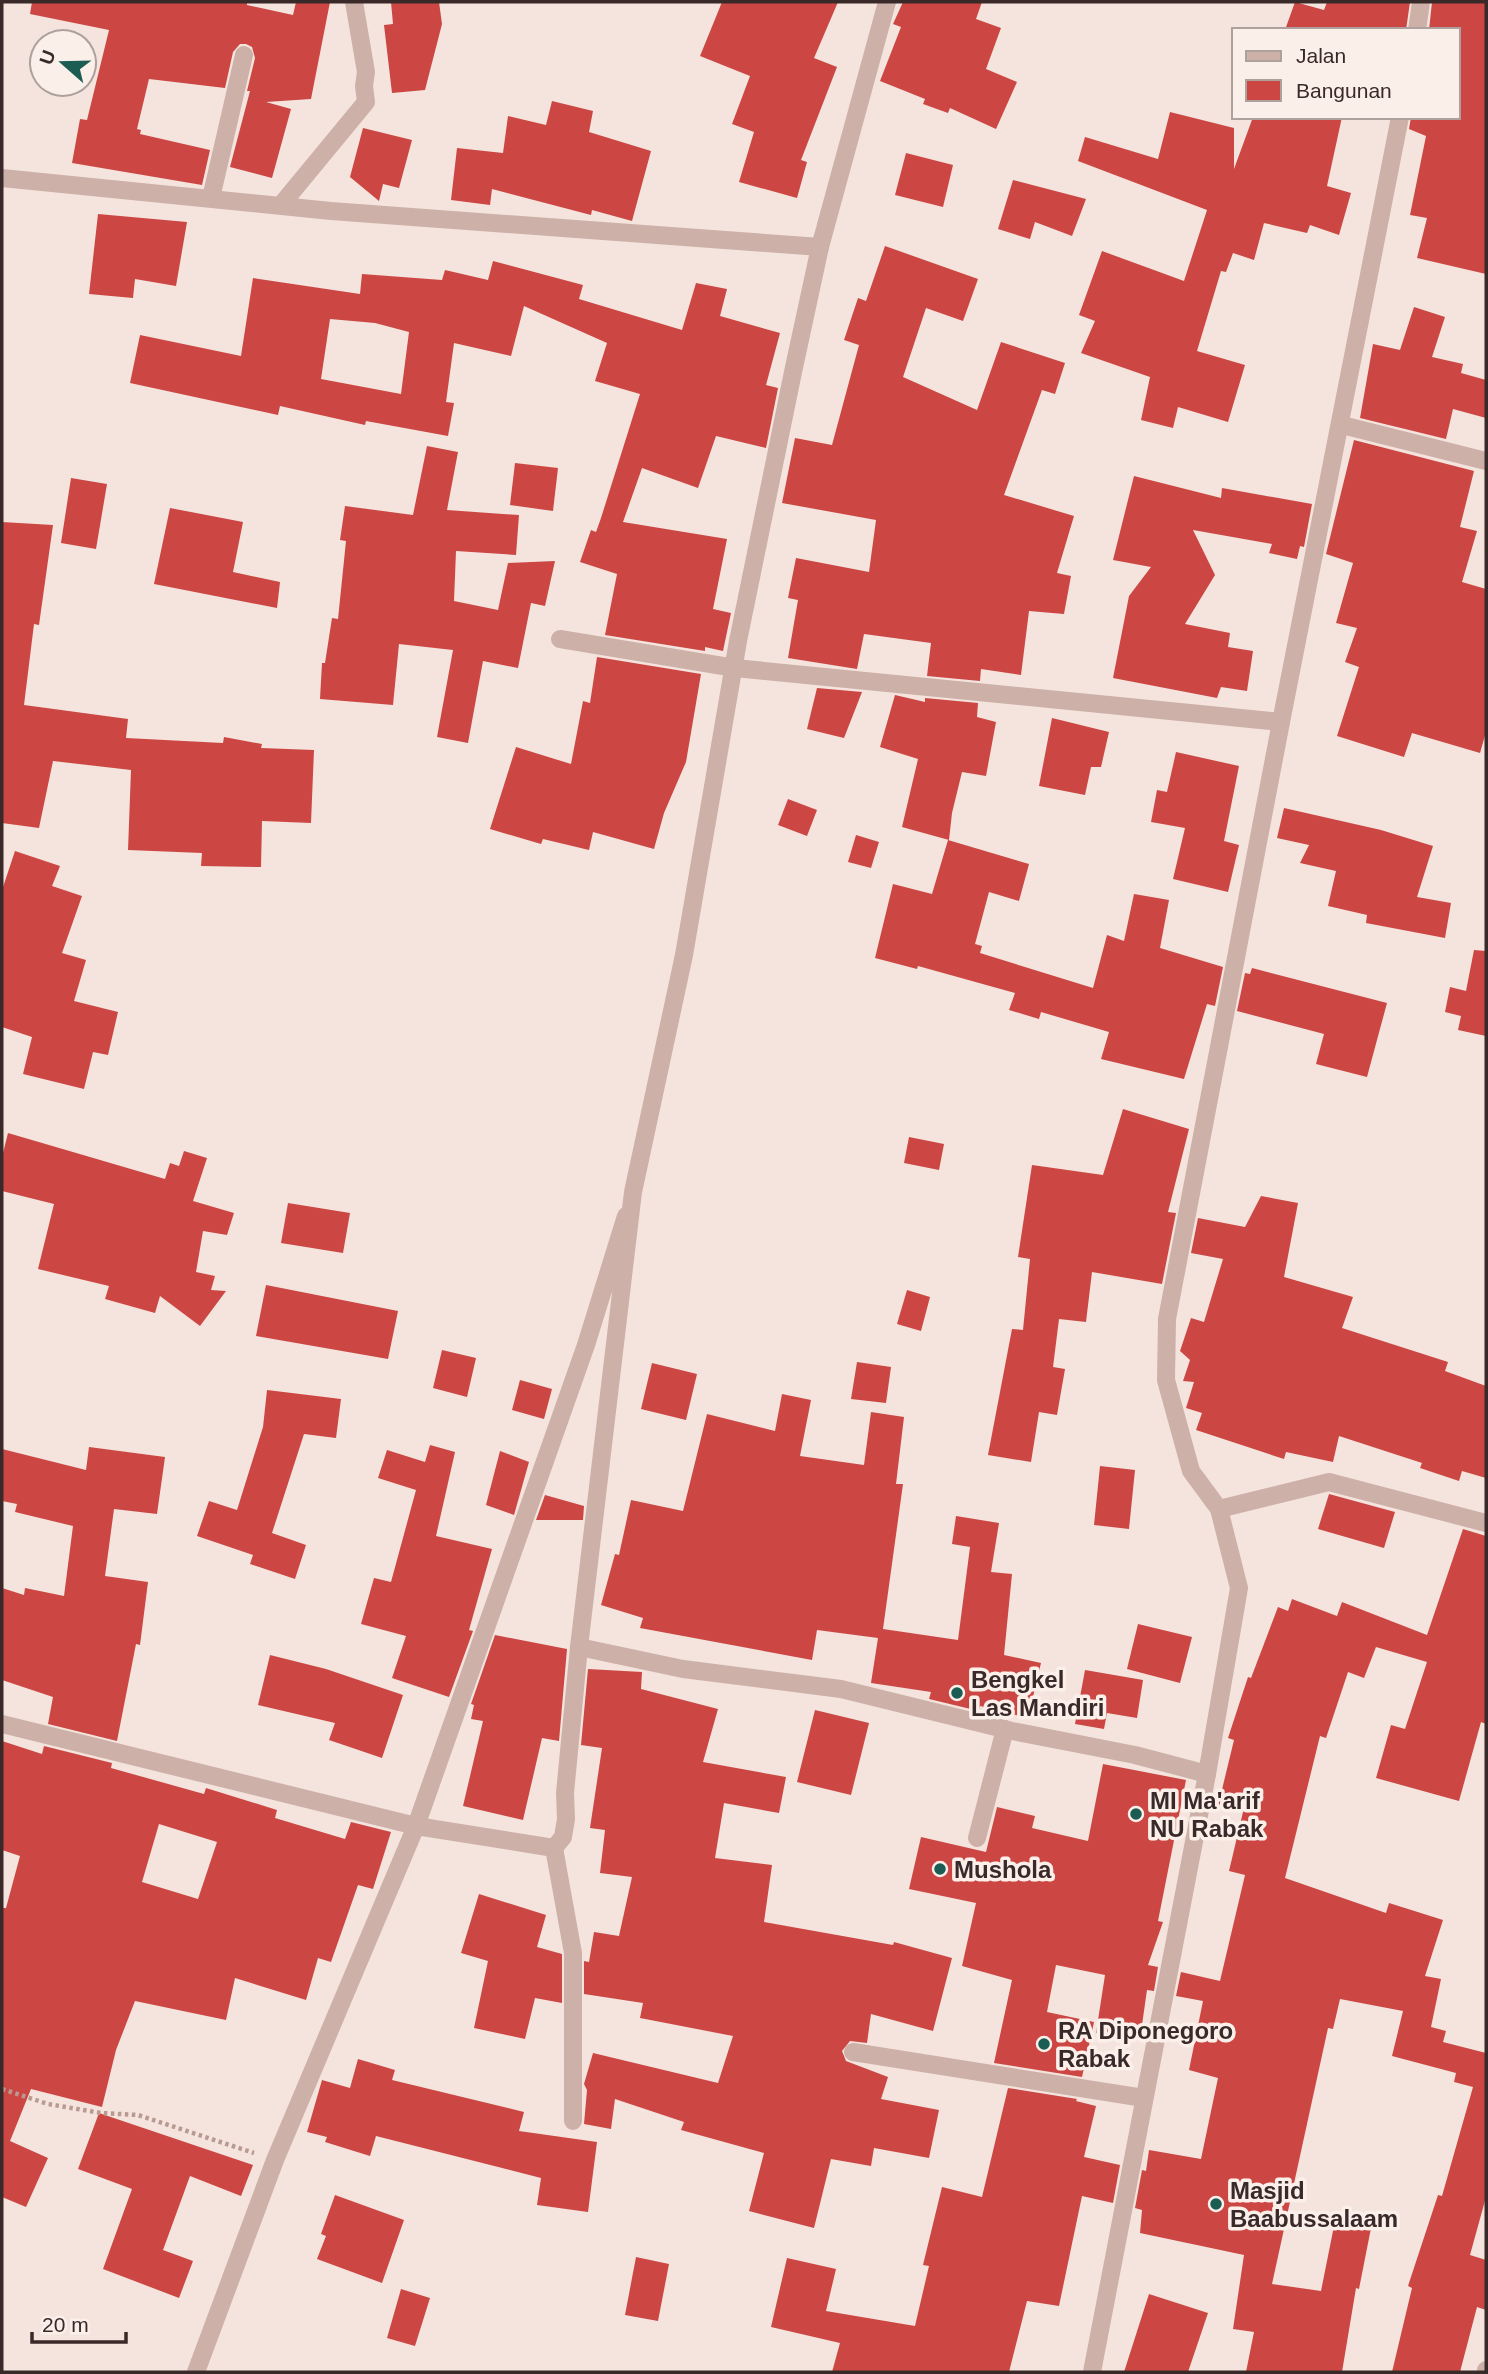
<svg xmlns="http://www.w3.org/2000/svg" width="1488" height="2374" viewBox="0 0 1488 2374" font-family="Arial,sans-serif">
<style>
.building{fill:#cc4743;fill-rule:evenodd}
.lines{fill:none;stroke-linecap:round;stroke-linejoin:round}
.path{stroke:#b99a92;stroke-width:4.5;stroke-dasharray:3.5 3.5;stroke-linecap:butt}
.minor{stroke:#cdb1a8;stroke-width:18}
.tertiary{stroke:#cdb1a8;stroke-width:18}
.poi-dot{fill:#1c5d53;stroke:#fbefea;stroke-width:2.5}
.labels{text-anchor:middle;dominant-baseline:central;stroke-width:7;stroke-linejoin:round;paint-order:stroke}
.poi-label{font-size:24px;font-weight:bold;fill:#392a29;stroke:#fbefea;text-anchor:start}
</style>
<rect width="100%" height="100%" fill="#f4e4dd"/>
<g class="building">
<path d="M32 2H247V5L293 15 296 2H330L311 99 266 102 291 109 272 178 230 167 250 91H247L255 58 252 47 246 44H240L233 52 225 88 149 79 137 129 141 130 140 134 210 150 202 185 72 163 80 119 87 120 109 30 30 14Z"/>
<path d="M391 2H439L442 24 425 90 392 93 384 25 393 24Z"/>
<path d="M722 2H838L814 58 837 67 801 160 807 162 797 198 739 182 754 132 732 124 750 76 700 56Z"/>
<path d="M903 2H982L976 19 1001 28 986 69 1017 82 996 129 950 108 948 113 923 104 925 99 880 81 901 27 893 24Z"/>
<path d="M1295 2 1324 10 1327 2H1410L1406 30H1285Z"/>
<path d="M1432 2H1486V274L1417 258 1427 218 1410 215 1426 136 1409 129 1411 117H1458V30H1429Z"/>
<path d="M552 101 593 111 589 132 651 151 632 221 592 210 591 215 492 189 490 205 451 200 457 148 503 153 508 116 546 125Z"/>
<path d="M1170 112 1234 128V169L1253 117H1342L1327 186 1351 193 1339 235 1310 225 1307 233 1264 223 1254 260 1233 253 1226 272 1221 271 1197 351 1245 365 1228 422 1178 407 1173 428 1141 420 1150 377 1081 353 1095 321 1079 315 1102 251 1184 281 1207 210 1078 161 1085 137 1158 159Z"/>
<path d="M363 128 412 140 399 188 383 184 379 201 350 177Z"/>
<path d="M906 153 953 165 943 207 895 195Z"/>
<path d="M1013 180 1086 199 1072 236 1035 222 1030 239 998 229Z"/>
<path d="M98 214 187 222 176 286 135 279 133 298 89 294Z"/>
<path d="M885 246 978 279 963 321 926 308 903 377 977 410 1001 342 1065 363 1055 394 1042 390 1004 495 1074 516 1057 573 1071 576 1064 614 1029 611 1021 675 981 669 980 681 927 676 931 643 864 634 857 669 788 658 798 600 788 598 796 558 869 572 876 520 782 503 795 438 832 445 859 345 844 340 858 298 866 301Z"/>
<path d="M493 261 583 285 579 299 682 330 696 283 727 289 720 316 780 333 766 385 778 388 766 448 716 436 698 488 642 468 623 522 727 539 713 609 731 613 723 651 705 647V651L605 635 617 574 580 562 591 530 596 532 601 518 640 394 595 381 607 343 524 306 511 356 454 343 446 402 454 403 448 436 366 421 365 425 280 406 278 415 130 383 140 335 241 356 253 278 360 294 362 274 442 280 445 270 488 280ZM330 319 375 323 409 332 401 394 321 379Z"/>
<path d="M1414 307 1445 317 1432 357 1463 364 1461 373 1486 380V418L1453 409 1446 439 1360 418 1373 344 1400 350Z"/>
<path d="M1354 440 1474 471 1460 527 1477 531 1462 582 1486 589V732L1480 753 1412 733 1404 757 1337 736 1359 667 1345 662 1357 628 1336 623 1353 563 1326 554Z"/>
<path d="M427 446 458 452 447 510 519 515 516 555 456 551 454 601 498 610 508 563 555 561 545 606 531 603 518 668 483 661 468 743 437 737 453 650 399 644 393 705 320 699 322 663H325L332 618 338 619 346 541 340 540 345 506 413 515Z"/>
<path d="M515 463 558 468 553 511 510 505Z"/>
<path d="M1134 476 1221 498 1222 488 1312 504 1304 547 1300 546 1297 559 1269 553 1272 544 1193 530 1215 575 1185 624 1230 633 1228 647 1253 651 1247 691 1221 687 1217 698 1113 678 1129 596 1151 567 1113 560Z"/>
<path d="M71 478 107 484 96 549 61 543Z"/>
<path d="M170 508 243 522 233 572 280 582 277 608 154 584Z"/>
<path d="M2 522 53 525 39 625 34 624 24 705 128 719 126 738 223 743 224 737 262 744 261 748 314 750 311 823 262 821 261 867 201 866 202 853 128 850 131 770 53 761 39 828 2 823Z"/>
<path d="M597 657 701 674 686 762 664 813 654 849 593 832 589 850 543 839 541 844 490 829 516 747 571 764 583 701 590 703Z"/>
<path d="M817 688 862 692 844 738 807 729Z"/>
<path d="M895 695 925 702V698L978 703 977 717 996 722 986 776 962 772 952 813 949 840 902 827 918 759 880 747Z"/>
<path d="M1052 718 1109 732 1101 767H1091L1085 795 1039 786Z"/>
<path d="M1176 752 1239 766 1224 841 1239 845 1228 892 1173 879 1185 828 1151 822 1157 790 1167 792Z"/>
<path d="M788 799 817 810 807 836 778 825Z"/>
<path d="M1284 808 1381 830 1433 846 1417 897 1451 903 1445 938 1366 923 1367 915 1328 906 1336 871 1300 863 1309 845 1277 838Z"/>
<path d="M856 835 879 842 871 868 848 862Z"/>
<path d="M948 840 1029 864 1019 901 989 892 975 944 982 946 980 953 1093 988 1107 935 1124 941 1134 894 1169 900 1160 948 1223 967 1215 1006 1207 1004 1184 1079 1101 1059 1109 1032 1041 1012 1039 1019 1009 1010 1015 993 918 966 917 969 875 958 893 884 932 894Z"/>
<path d="M15 851 60 866 52 886 82 896 62 953 86 960 74 1001 118 1012 108 1055 93 1052 84 1089 23 1074 32 1037 2 1027V890Z"/>
<path d="M1474 950 1486 951V1036L1458 1030 1461 1016 1445 1012 1450 987 1466 991Z"/>
<path d="M1252 968 1387 1003 1367 1077 1316 1064 1324 1034 1237 1011 1245 973 1250 974Z"/>
<path d="M1123 1109 1189 1129 1168 1212 1176 1213 1162 1284 1092 1272 1086 1322 1059 1319 1053 1367 1065 1369 1057 1415 1039 1412 1031 1462 988 1455 1012 1329 1023 1330 1030 1259 1018 1257 1032 1165 1103 1175Z"/>
<path d="M8 1133 165 1179 170 1163 179 1166 184 1151 207 1158 193 1201 234 1213 227 1235 203 1231 196 1272 215 1276 211 1290 226 1291 200 1326 160 1296 155 1313 105 1299 109 1286 38 1269 54 1204 2 1191V1157Z"/>
<path d="M909 1137 944 1144 939 1170 904 1163Z"/>
<path d="M1261 1196 1298 1203 1284 1277 1353 1297 1342 1328 1448 1362 1445 1371 1486 1386V1478L1462 1471 1459 1481 1420 1468 1422 1463 1339 1436 1333 1462 1286 1452 1284 1459 1196 1430 1202 1413 1186 1408 1194 1382 1183 1381 1190 1360 1180 1351 1191 1318 1204 1322 1223 1259 1191 1253 1198 1218 1245 1227Z"/>
<path d="M288 1203 350 1213 343 1253 281 1243Z"/>
<path d="M266 1285 398 1311 388 1359 256 1336Z"/>
<path d="M907 1290 930 1297 921 1331 897 1324Z"/>
<path d="M442 1350 476 1358 467 1397 433 1388Z"/>
<path d="M857 1362 891 1367 886 1403 851 1399Z"/>
<path d="M652 1363 697 1374 686 1420 641 1409Z"/>
<path d="M520 1380 552 1389 544 1419 512 1410Z"/>
<path d="M267 1390 341 1399 336 1438 304 1434 272 1533 306 1545 295 1579 250 1564 253 1555 197 1536 209 1501 237 1510 263 1427Z"/>
<path d="M782 1394 811 1400 800 1456 864 1465 871 1412 904 1417 896 1484H903L883 1629 958 1640 970 1547 952 1544 956 1516 999 1523 991 1572 1012 1574 1004 1655 1041 1663 1028 1718 980 1706 979 1711 929 1699 931 1692 871 1683 878 1638 817 1630 812 1660 640 1628 643 1618 601 1605 615 1554 619 1555 631 1500 683 1511 707 1414 775 1431Z"/>
<path d="M430 1445 455 1452 436 1536 492 1549 469 1630 473 1631 449 1697 392 1678 406 1636 361 1624 374 1578 391 1582 416 1490 378 1478 387 1450 425 1462Z"/>
<path d="M89 1447 165 1457 157 1514 114 1509 105 1576 148 1582 140 1645 136 1644 117 1741 48 1724 53 1697 2 1680V1588L24 1595 25 1588 64 1596 73 1526 15 1512 17 1504 2 1501V1449L86 1470Z"/>
<path d="M500 1451 529 1462 514 1515 486 1505Z"/>
<path d="M1100 1466 1135 1470 1129 1529 1094 1525Z"/>
<path d="M1329 1494 1395 1512 1384 1548 1318 1529Z"/>
<path d="M545 1495 584 1506 583 1520H536Z"/>
<path d="M1463 1529 1486 1536V1724L1481 1722 1459 1801 1376 1778 1391 1725 1405 1729 1427 1662 1376 1647 1364 1678 1348 1672 1326 1738 1320 1736 1285 1878 1386 1913 1389 1903 1443 1920 1425 1976 1441 1979 1431 2027 1446 2031 1443 2042 1486 2053V2197L1470 2255 1486 2260V2310L1477 2307 1460 2372H1392L1412 2288 1408 2286 1438 2195 1442 2196 1473 2087 1454 2082 1456 2073 1392 2056 1403 2011 1340 1999 1333 2029 1328 2028 1272 2284 1321 2291 1336 2216 1372 2223 1359 2289 1356 2288 1342 2372H1246L1254 2332 1233 2329 1244 2255 1140 2233 1142 2210 1135 2208 1142 2170 1146 2171 1149 2150 1201 2159 1218 2078 1189 2070 1203 2001 1176 1996 1181 1972 1220 1981 1245 1875 1229 1871 1243 1812 1218 1806 1234 1740 1228 1738 1248 1677 1251 1678 1278 1607 1288 1611 1292 1599 1337 1616 1342 1602 1427 1635Z"/>
<path d="M1138 1624 1192 1637 1180 1683 1127 1669Z"/>
<path d="M495 1635 567 1649 559 1741 542 1738 523 1820 463 1806 483 1721 471 1719 474 1705 471 1704Z"/>
<path d="M270 1655 326 1669 403 1695 382 1758 329 1740 335 1723 258 1705Z"/>
<path d="M588 1669 642 1672 641 1689 718 1709 703 1762 786 1777 779 1813 724 1803 715 1858 772 1865 764 1922 893 1945 894 1942 952 1958 933 2031 871 2014 867 2043 850 2041 842 2051 846 2061 888 2077 881 2099 939 2110 929 2158 874 2148 871 2166 831 2159 814 2228 749 2211 764 2153 681 2130 684 2122 615 2099 611 2129 584 2124 587 2090 584 2084 593 2053 718 2083 733 2036 640 2018 643 2003 584 1994V1961L589 1962 594 1932 619 1936 632 1877 600 1873 605 1830 590 1828 602 1748 581 1745Z"/>
<path d="M1085 1670 1143 1680 1137 1718 1107 1713 1104 1729 1075 1724Z"/>
<path d="M815 1710 869 1723 851 1795 797 1782Z"/>
<path d="M2 1741 42 1754 44 1746 112 1763 111 1768 204 1794 206 1788 277 1810 275 1818 345 1839 351 1822 391 1832 373 1889 358 1885 331 1962 318 1958 306 2000 235 1978 226 2020 135 2001 116 2050 102 2107 31 2089 10 2141 48 2158 26 2207 2 2197V1908H6L20 1856 2 1850ZM159 1824 217 1842 198 1899 142 1882Z"/>
<path d="M1103 1764 1186 1780 1158 1921 1163 1922 1148 1965 1158 1967 1154 1991 1147 1990 1140 2039 1096 2033 1105 1975 1056 1965 1047 2012 1094 2022 1082 2077 994 2063 1012 1980 962 1966 976 1903 909 1889 921 1837 986 1852 997 1807 1035 1816 1032 1828 1088 1841Z"/>
<path d="M479 1894 546 1915 537 1947 562 1954V2003L535 1998 525 2039 474 2028 488 1961 461 1953Z"/>
<path d="M358 2059 395 2070 392 2080 524 2112 519 2131 597 2142 588 2212 537 2205 541 2178 376 2136 370 2156 325 2142 327 2137 307 2132 322 2080 350 2088Z"/>
<path d="M1008 2088 1077 2099 1076 2101 1096 2106 1084 2157 1120 2165 1113 2203 1082 2196 1059 2306 1027 2301 1009 2372H832L840 2343 771 2327 787 2258 836 2269 826 2311 915 2326 929 2266 923 2265 942 2187 982 2197Z"/>
<path d="M99 2113 253 2165 241 2196 190 2176 163 2250 193 2261 179 2298 103 2269 132 2189 78 2169Z"/>
<path d="M335 2195 404 2220 382 2283 317 2259 326 2236 321 2234Z"/>
<path d="M636 2257 669 2264 658 2321 625 2315Z"/>
<path d="M401 2289 430 2298 415 2346 387 2338Z"/>
<path d="M1149 2294 1208 2313 1188 2372H1124Z"/>
</g>
<g class="lines">
<path class="path" d="M2 2089 48 2104 101 2113 138 2115 254 2153"/>
<g class="minor">
<path d="M1417 30 1421 2"/>
<path d="M2 178 331 211 820 247"/>
<path d="M211 198 244 55"/>
<path d="M281 205 366 102 364 86 366 72 354 2"/>
<path d="M1342 425 1486 461"/>
<path d="M560 639 735 668 1281 722"/>
<path d="M1219 1509 1329 1482 1486 1523"/>
<path d="M2 1724 416 1826 554 1848 563 1837 566 1819 565 1793 579 1647"/>
<path d="M1207 1774 1239 1588 1219 1509 1191 1471 1166 1380 1167 1319 1281 722 1400 117"/>
<path d="M977 1838 1005 1729"/>
<path d="M554 1848 573 1953V2121"/>
<path d="M853 2052 1144 2098"/>
<path d="M196 2372 275 2160 416 1826 586 1345 626 1216"/>
<path d="M1486 2372V2370"/>
</g>
<path class="tertiary" d="M887 2 820 247 793 372 738 641 684 955 633 1192 579 1647 683 1669 841 1689 1012 1731 1135 1755 1207 1774 1092 2372"/>
</g>
<g class="poi-dot">
<circle cx="957" cy="1693" r="7"/>
<circle cx="1136" cy="1814" r="7"/>
<circle cx="940" cy="1869" r="7"/>
<circle cx="1044" cy="2044" r="7"/>
<circle cx="1216" cy="2204" r="7"/>
</g>
<g class="labels">
<g class="poi-label">
<text x="971" y="1679">Bengkel<tspan x="971" dy="28">Las Mandiri</tspan></text>
<text x="1150" y="1800">MI Ma'arif<tspan x="1150" dy="28">NU Rabak</tspan></text>
<text x="954" y="1869">Mushola</text>
<text x="1058" y="2030">RA Diponegoro<tspan x="1058" dy="28">Rabak</tspan></text>
<text x="1230" y="2190">Masjid<tspan x="1230" dy="28">Baabussalaam</tspan></text>
</g>
</g>
<rect width="1488" height="2374" fill="none" stroke="#392a29" stroke-width="7"/>
<rect x="1232" y="28" width="228" height="91" fill="#fbefea" stroke="#ada09d" stroke-width="2"/>
<rect x="1246" y="51" width="35" height="10" fill="#cdb1a8" stroke="#ada09d" stroke-width="2"/>
<text x="1296" y="63" font-size="21" fill="#392a29">Jalan</text>
<rect x="1246" y="80" width="35" height="21" fill="#cc4743" stroke="#ada09d" stroke-width="2"/>
<text x="1296" y="98" font-size="21" fill="#392a29">Bangunan</text>
<g transform="translate(63 63) rotate(290)"><circle r="33" fill="#fbefea" stroke="#ada09d" stroke-width="2"/>
<path d="M0-5L12 26L0 18L-12 26Z" fill="#1c5d53"/>
<text y="-10" font-size="19" font-weight="bold" text-anchor="middle" fill="#392a29">U</text>
</g>
<path d="M32 2332v10h94v-10" fill="none" stroke="#392a29" stroke-width="3.5"/>
<text x="42" y="2332" font-size="21" fill="#392a29" stroke="#fbefea" stroke-width="5" paint-order="stroke">20 m</text>
</svg>
